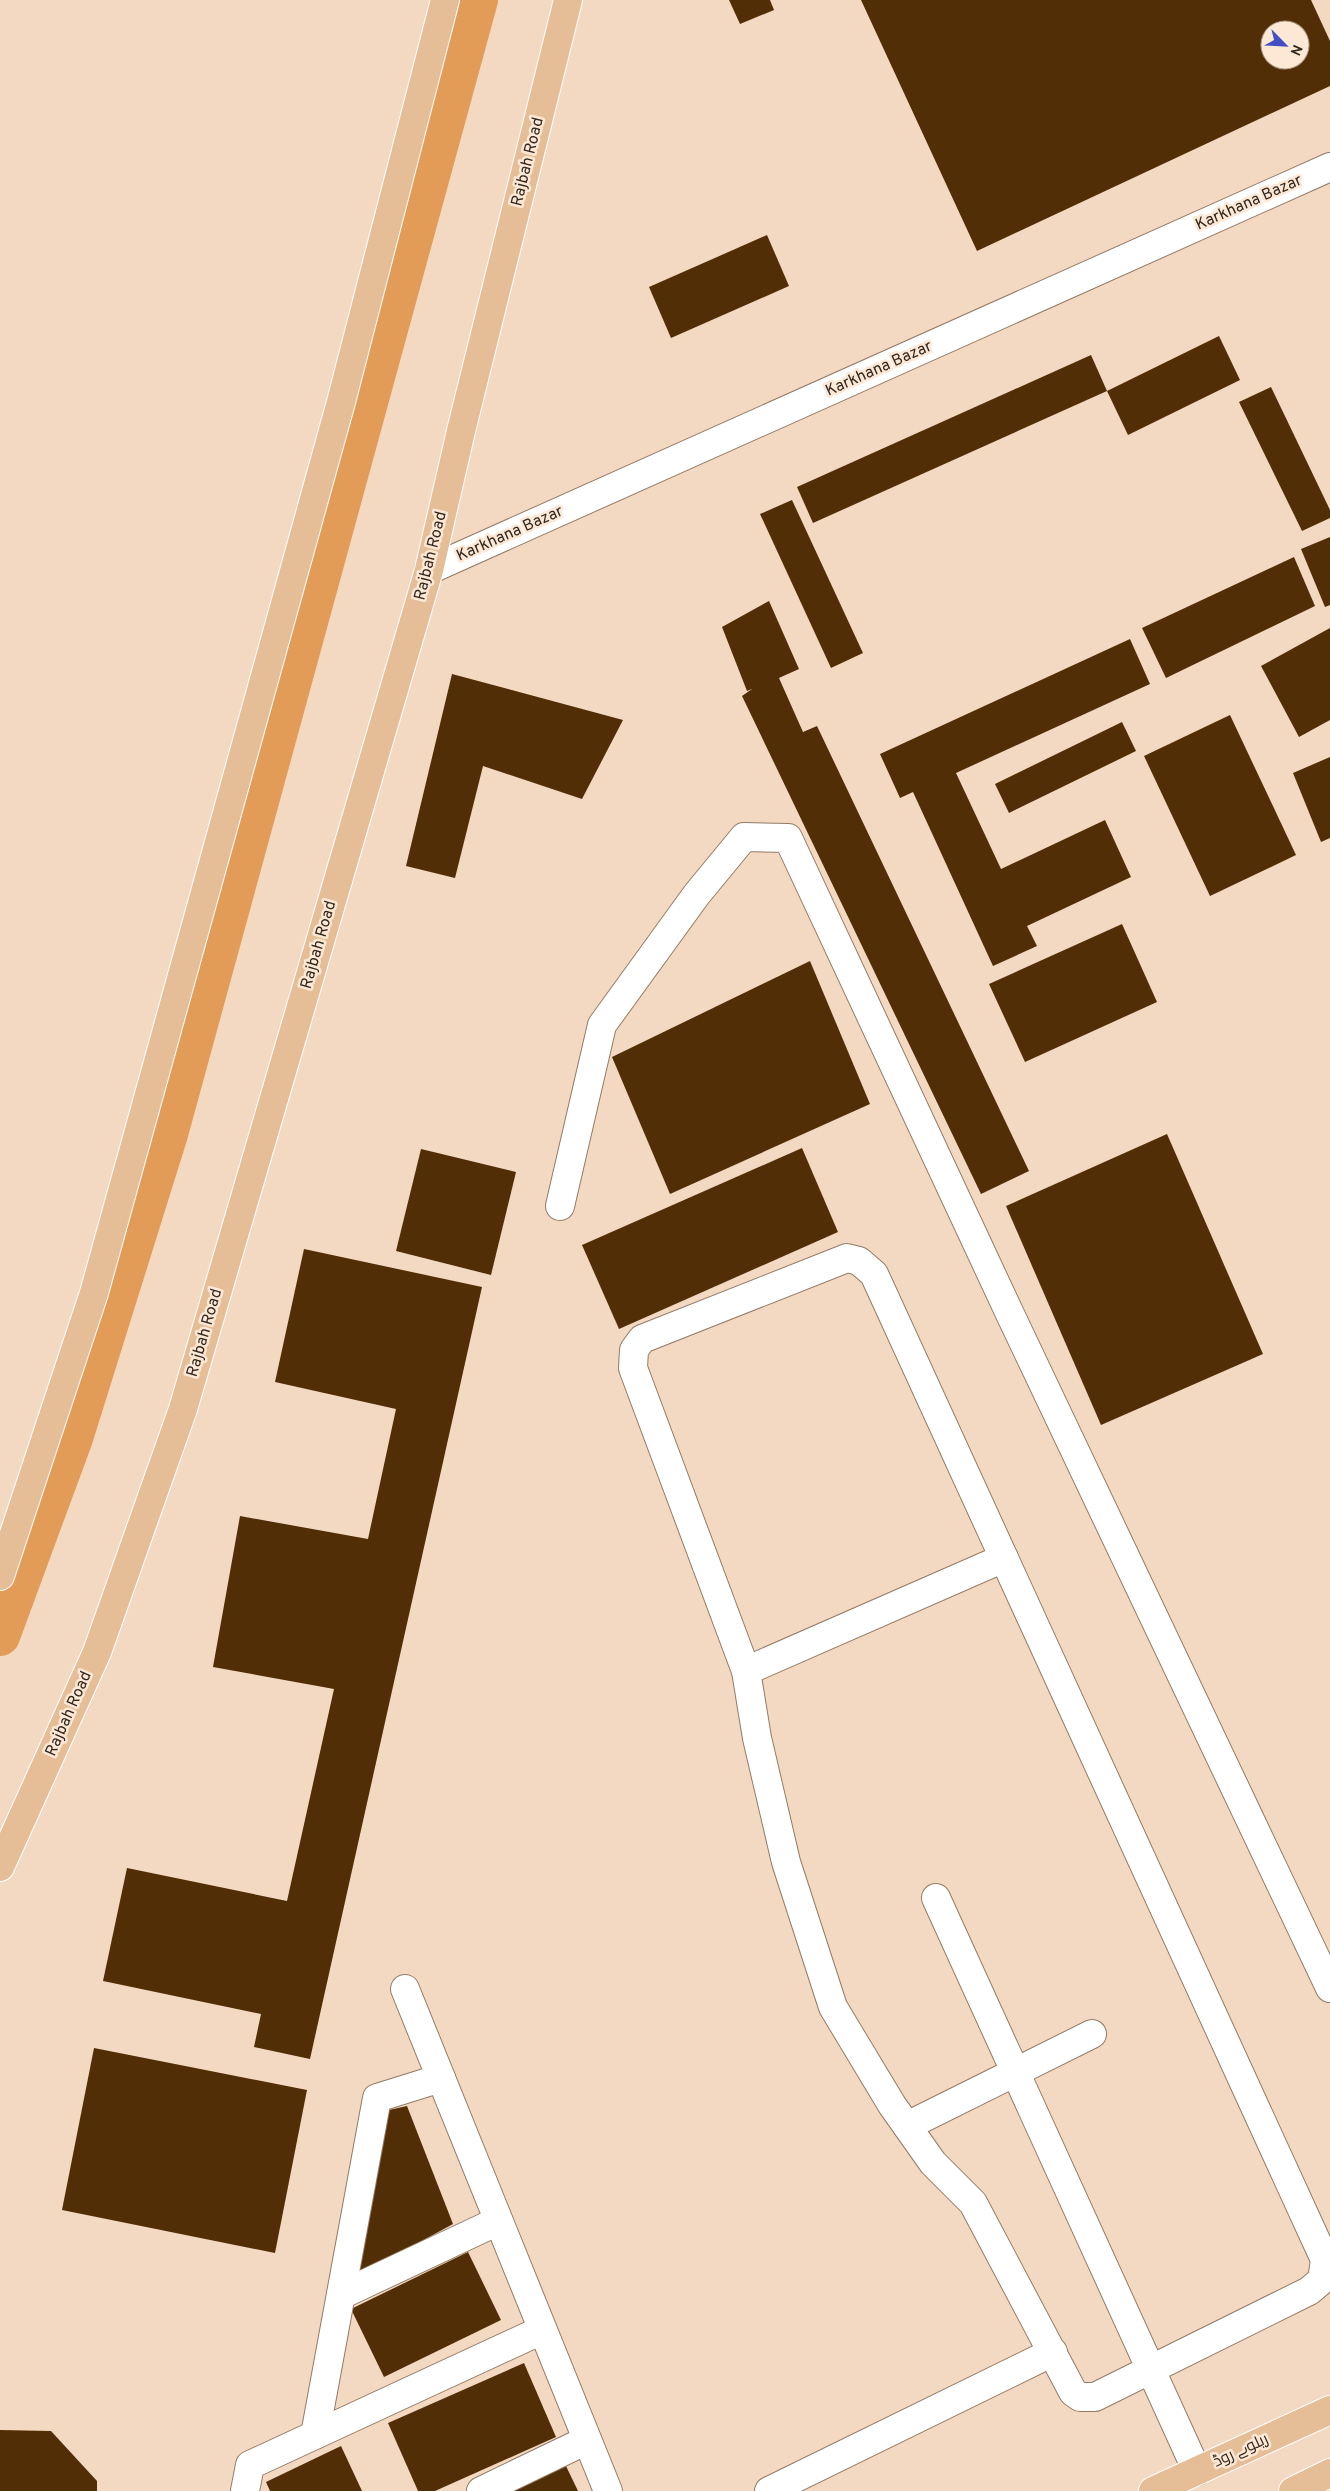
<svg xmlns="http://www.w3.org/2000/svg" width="1330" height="2491" viewBox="0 0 1330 2491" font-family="Overpass,Cairo,sans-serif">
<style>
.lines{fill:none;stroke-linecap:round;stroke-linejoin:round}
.canal{stroke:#e39c57;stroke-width:40}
.building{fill:#512e05;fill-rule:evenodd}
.minor-casing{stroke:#937b66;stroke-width:30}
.major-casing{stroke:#fff;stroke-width:30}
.minor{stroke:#fff;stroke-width:28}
.major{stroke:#e5be98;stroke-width:28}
.labels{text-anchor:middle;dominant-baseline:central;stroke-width:5;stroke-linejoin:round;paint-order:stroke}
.street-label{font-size:16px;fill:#32281f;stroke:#fde8d5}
</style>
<rect width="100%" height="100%" fill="#f4d9c2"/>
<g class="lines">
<path class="canal" d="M0 1636 73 1438 168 1134 478 0"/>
</g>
<g class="building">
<path d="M729 0H770L774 10 740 24Z"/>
<path d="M861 0H1311L1330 41V86L977 251ZM1270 30H1300V60H1270Z"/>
<path d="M767 235 789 286 671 338 649 287Z"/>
<path d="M1219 336 1240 380 1128 435 1107 391Z"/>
<path d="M1091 355 1107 391 813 523 797 487Z"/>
<path d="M1271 387 1330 510V518L1302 531 1239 402Z"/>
<path d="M792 500 863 653 831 668 760 514Z"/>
<path d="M1330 537V605L1325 607 1301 549Z"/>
<path d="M1294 557 1315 606 1166 678 1142 628Z"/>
<path d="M769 601 799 669 770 682 779 678 803 732 817 726 1029 1171 981 1194 742 696 752 689 747 691 722 627Z"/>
<path d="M1330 628V720L1299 737 1261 666Z"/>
<path d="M1130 639 1150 684 956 773 1001 869 1105 820 1131 877 1027 926 1037 946 993 966 913 792 900 798 880 754Z"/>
<path d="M452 674 623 720 582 799 483 766 455 878 406 866Z"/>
<path d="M1230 715 1296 855 1210 896 1144 756Z"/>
<path d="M1122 722 1136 751 1009 813 995 784Z"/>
<path d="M1330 757V838L1321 842 1293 773Z"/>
<path d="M1122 924 1157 1002 1025 1062 989 984Z"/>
<path d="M810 961 870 1104 670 1194 612 1057Z"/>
<path d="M1167 1134 1263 1354 1101 1425 1006 1206Z"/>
<path d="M802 1148 838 1232 619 1329 582 1245Z"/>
<path d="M421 1149 516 1172 491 1275 396 1251Z"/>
<path d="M304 1249 482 1287 310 2059 254 2047 261 2014 103 1981 127 1868 287 1901 334 1689 213 1667 240 1516 368 1539 396 1409 275 1382Z"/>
<path d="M94 2048 307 2090 275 2253 62 2210Z"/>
<path d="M407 2106 453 2224 359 2275 369 2210 389 2110Z"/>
<path d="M468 2252 501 2320 384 2377 351 2309Z"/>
<path d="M524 2363 556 2437 435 2491H418L388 2423Z"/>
<path d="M0 2430 51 2431 97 2481V2491H0Z"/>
<path d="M341 2446 362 2491H270L266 2482Z"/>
<path d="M566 2466 578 2491H513Z"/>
</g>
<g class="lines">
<defs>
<g id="minor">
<path d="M429 570 1330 167"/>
<path d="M560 1206 602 1025 697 894 744 837 788 838 1010 1314 1330 1988"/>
<path d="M847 1258 859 1261 874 1274 1325 2260 1322 2280 1309 2291 1095 2397H1080L1073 2392 973 2203 933 2163 892 2105 833 2007 786 1862 757 1738 746 1671 633 1368 634 1350 642 1339Z"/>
<path d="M746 1671 1004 1558"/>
<path d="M936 1898 1197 2471"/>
<path d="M405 1989 608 2491"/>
<path d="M907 2126 1092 2034"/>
<path d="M341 2295 498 2221"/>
<path d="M315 2435 377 2098 441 2078"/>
<path d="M245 2491 250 2465 542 2330"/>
<path d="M481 2491 587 2440"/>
<path d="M769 2491 1053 2352"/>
</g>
<g id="major">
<path d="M0 1576 94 1293 341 402 445 0"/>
<path d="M0 1867 97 1652 183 1409 429 570 461 431 568 0"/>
<path d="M1153 2491 1330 2410"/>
<path d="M1293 2491 1330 2473"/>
</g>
</defs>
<use href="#minor" class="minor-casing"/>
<use href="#major" class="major-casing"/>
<use href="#minor" class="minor"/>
<use href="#major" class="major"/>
</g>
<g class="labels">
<g class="street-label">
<text transform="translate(528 162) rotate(-76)">Rajbah Road</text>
<text transform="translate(1249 203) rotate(-24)">Karkhana Bazar</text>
<text transform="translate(879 369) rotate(-24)">Karkhana Bazar</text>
<text transform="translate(510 534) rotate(-24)">Karkhana Bazar</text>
<text transform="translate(431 556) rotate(-76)">Rajbah Road</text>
<text transform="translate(319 945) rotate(-74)">Rajbah Road</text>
<text transform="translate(205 1333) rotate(-74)">Rajbah Road</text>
<text transform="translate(69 1714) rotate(-66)">Rajbah Road</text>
<text transform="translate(1241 2451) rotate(-25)">ریلوے روڈ</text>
</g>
</g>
<g transform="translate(1285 45) rotate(114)"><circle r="24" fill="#fde8d5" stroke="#ac9b8c"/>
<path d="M0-4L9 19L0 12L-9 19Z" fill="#434ec3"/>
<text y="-8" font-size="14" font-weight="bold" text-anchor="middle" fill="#32281f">N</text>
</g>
</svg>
